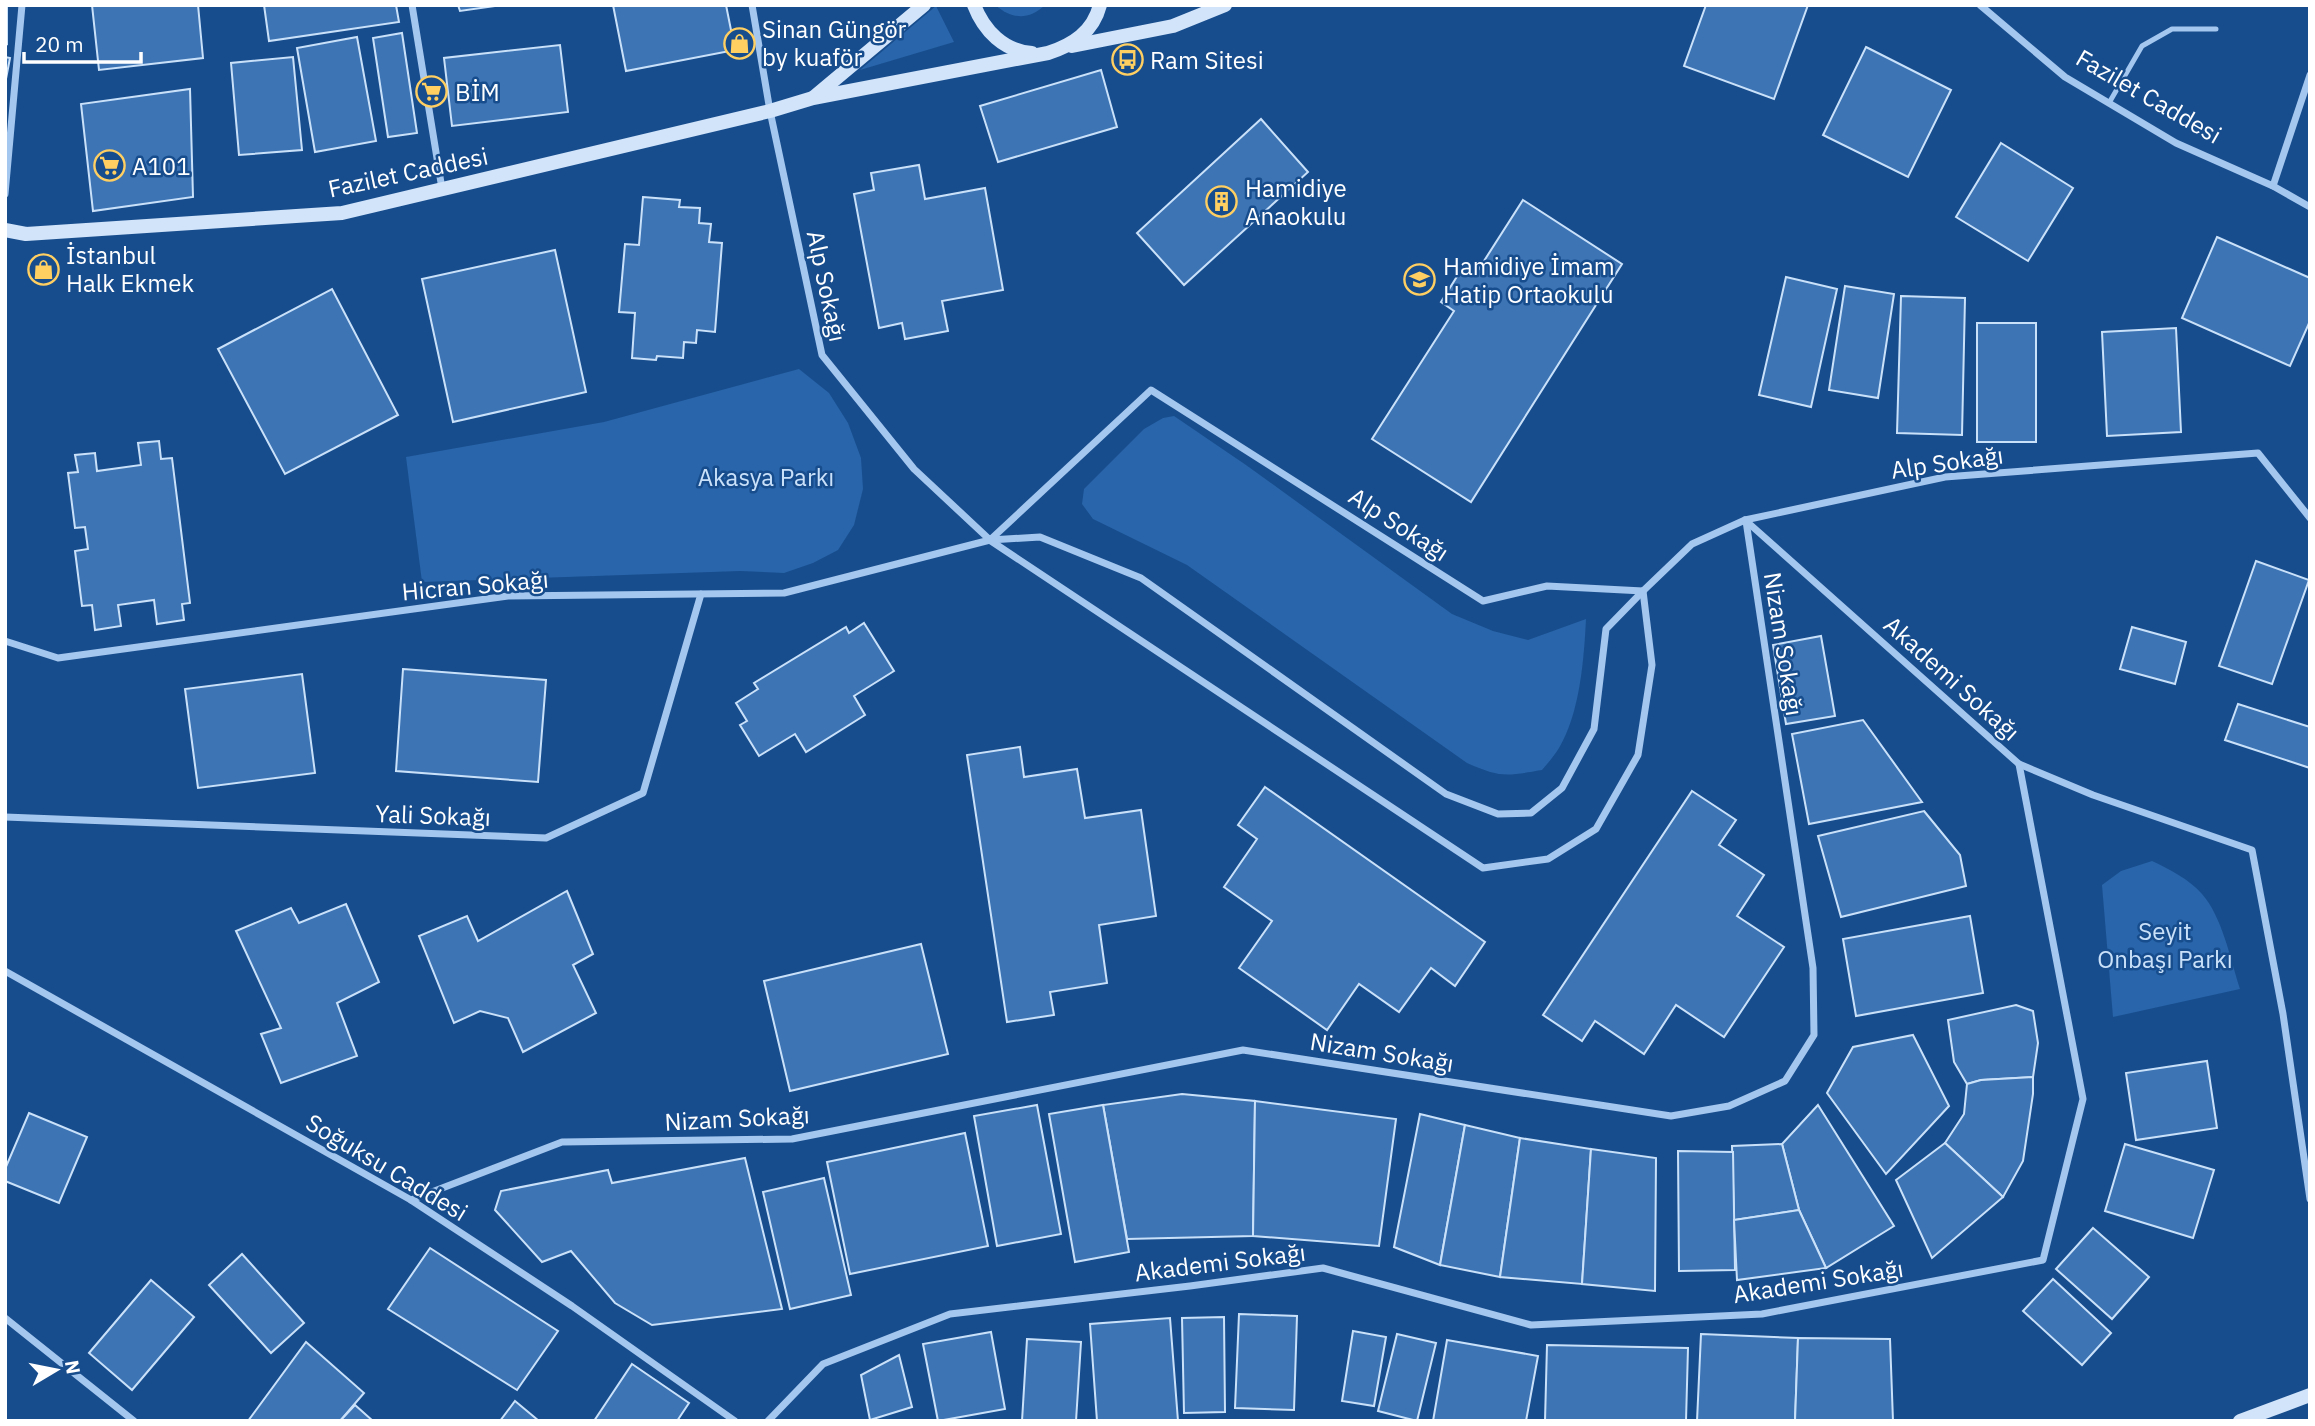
<svg xmlns="http://www.w3.org/2000/svg" width="2315" height="1426" viewBox="0 0 2315 1426" font-family="'IBM Plex Sans',sans-serif">
<style>
.green{fill:#2865aa}
.building{fill:#3d74b4;stroke:#cae1fa;stroke-width:2}
.lines{fill:none;stroke-linecap:round;stroke-linejoin:round}
.lane{stroke:#a4c7ef;stroke-width:5}
.street{stroke:#a4c7ef;stroke-width:7}
.secondary{stroke:#d1e4fa;stroke-width:14}
.labels{text-anchor:middle;dominant-baseline:central;stroke-width:5;stroke-linejoin:round;paint-order:stroke}
.poi-label{font-size:24px;fill:#fff;stroke:#184d8d;text-anchor:start}
.street-label{font-size:24px;fill:#fff;stroke:#184d8d}
.park-label{font-size:24px;fill:#cae1fa;stroke:#184d8d}
</style>
<rect width="100%" height="100%" fill="#184d8d"/>
<g class="green">
<path d="M995 5H1045C1028 21 1012 19 995 5Z"/>
<path d="M936 6 954 42 860 70Z"/>
<path d="M799 369 829 393 848 423 861 458 863 489 854 525 838 550 813 563 784 573 740 571 422 582 406 457 604 422Z"/>
<path d="M1174 416 1246 465 1452 614 1493 631 1528 640 1586 619C1584 659 1580 713 1559 748 1554 756 1548 763 1542 770 1506 776 1501 778 1467 763L1187 565 1093 519 1082 504 1084 489 1144 429 1163 418Z"/>
<path d="M2152 861C2169 869 2189 879 2202 894 2222 916 2231 961 2240 989L2113 1017 2102 885 2121 871Z"/>
</g>
<g class="building">
<path d="M5 5H7V44L5 43Z"/>
<path d="M92 5H198L203 58 99 70Z"/>
<path d="M264 5H396L399 22 269 41Z"/>
<path d="M458 5H502L460 11Z"/>
<path d="M613 5H726L735 50 626 71Z"/>
<path d="M1706 5H1808L1774 99 1684 66Z"/>
<path d="M402 33 417 133 388 137 373 38Z"/>
<path d="M357 37 376 141 315 152 297 48Z"/>
<path d="M560 45 568 112 452 126 444 58Z"/>
<path d="M1866 47 1951 90 1908 177 1823 135Z"/>
<path d="M5 57 10 58 5 84Z"/>
<path d="M293 57 302 150 239 155 231 63Z"/>
<path d="M1101 70 1117 127 998 162 980 106Z"/>
<path d="M190 89 193 197 93 211 81 104Z"/>
<path d="M1261 119 1308 172 1184 285 1137 233Z"/>
<path d="M2001 143 2073 188 2028 261 1956 217Z"/>
<path d="M919 165 925 199 985 188 1003 290 942 301 948 331 905 339 902 323 879 328 854 194 874 190 871 173Z"/>
<path d="M643 197 680 200 679 207 700 208 699 223 711 224 709 242 722 243 715 332 697 330 696 343 684 342 683 358 657 356 656 360 632 358 635 313 619 312 625 244 639 245Z"/>
<path d="M1523 200 1622 264 1471 502 1372 439 1454 311 1441 302 1463 267 1475 275Z"/>
<path d="M2217 237 2310 278V321L2290 366 2182 318Z"/>
<path d="M555 250 586 392 453 422 422 279Z"/>
<path d="M1786 277 1837 289 1811 407 1759 395Z"/>
<path d="M1845 286 1894 294 1878 398 1829 390Z"/>
<path d="M332 289 398 415 285 474 218 349Z"/>
<path d="M1901 296 1965 298 1962 435 1897 433Z"/>
<rect x="1977" y="323" width="59" height="119"/>
<path d="M2176 328 2181 432 2107 436 2102 332Z"/>
<path d="M159 441 161 459 172 458 190 603 182 604 184 620 157 624 154 600 118 605 121 626 95 630 92 605 82 606 75 551 88 549 85 527 75 528 68 473 78 472 75 455 95 453 97 471 141 465 138 443Z"/>
<path d="M2256 561 2309 580 2272 684 2219 666Z"/>
<path d="M864 623 894 671 854 696 865 715 806 752 795 734 759 756 740 725 747 721 736 703 758 689 754 683 846 627 849 633Z"/>
<path d="M2132 627 2186 642 2175 684 2120 669Z"/>
<path d="M1821 636 1835 716 1786 724 1773 645Z"/>
<path d="M403 669 546 680 538 782 396 771Z"/>
<path d="M302 674 315 773 198 788 185 689Z"/>
<path d="M2238 704 2310 727V768L2225 740Z"/>
<path d="M1863 720 1922 802 1809 824 1792 734Z"/>
<path d="M1020 747 1024 777 1077 769 1085 818 1141 810 1156 916 1099 925 1107 983 1050 992 1054 1015 1007 1022 967 755Z"/>
<path d="M1265 787 1485 942 1455 986 1431 968 1399 1012 1359 984 1327 1030 1239 968 1272 921 1224 887 1257 839 1238 825Z"/>
<path d="M1692 791 1736 820 1719 845 1764 875 1737 916 1784 947 1724 1037 1676 1005 1644 1054 1595 1021 1582 1041 1543 1015Z"/>
<path d="M1924 811 1960 855 1966 886 1841 917 1818 836Z"/>
<path d="M567 891 593 954 573 965 596 1013 523 1052 508 1018 480 1011 454 1023 419 936 467 916 478 941Z"/>
<path d="M346 904 379 982 337 1003 357 1056 281 1083 261 1034 281 1028 236 931 291 908 299 923Z"/>
<path d="M1970 916 1983 993 1856 1016 1843 939Z"/>
<path d="M921 944 948 1054 790 1091 764 981Z"/>
<path d="M2016 1005 2033 1011 2038 1043 2033 1077 1981 1080 1967 1084 1954 1062 1948 1020Z"/>
<path d="M1913 1035 1949 1106 1886 1174 1827 1093 1853 1047Z"/>
<path d="M2207 1061 2217 1128 2136 1140 2126 1073Z"/>
<path d="M2033 1077V1094L2023 1161 2003 1197 1945 1143 1964 1114 1967 1084 1981 1080Z"/>
<path d="M1182 1094 1255 1101 1253 1236 1127 1239 1103 1105Z"/>
<path d="M1255 1101 1396 1119 1379 1246 1253 1236Z"/>
<path d="M1037 1105 1061 1234 997 1246 974 1116Z"/>
<path d="M1103 1105 1129 1252 1075 1262 1049 1114Z"/>
<path d="M1818 1105 1894 1226 1826 1268 1799 1210 1782 1144Z"/>
<path d="M29 1113 87 1137 59 1203 5 1181V1169Z"/>
<path d="M1420 1114 1465 1125 1440 1265 1394 1247Z"/>
<path d="M1465 1125 1520 1138 1500 1277 1440 1265Z"/>
<path d="M965 1133 988 1246 850 1274 827 1162Z"/>
<path d="M1520 1138 1591 1149 1582 1284 1500 1277Z"/>
<path d="M1945 1143 2003 1197 1932 1258 1896 1180Z"/>
<path d="M1782 1144 1799 1210 1734 1220 1732 1146Z"/>
<path d="M2125 1144 2214 1170 2193 1238 2105 1211Z"/>
<path d="M1591 1149 1656 1158 1655 1291 1582 1284Z"/>
<path d="M1678 1151 1733 1152 1735 1270 1679 1271Z"/>
<path d="M745 1158 782 1309 652 1325 615 1303 571 1251 542 1262 495 1210 501 1191 608 1170 612 1183Z"/>
<path d="M824 1178 851 1295 790 1309 763 1192Z"/>
<path d="M1799 1210 1826 1268 1737 1280 1734 1220Z"/>
<path d="M2093 1228 2149 1277 2112 1319 2056 1269Z"/>
<path d="M430 1248 558 1331 517 1390 388 1309Z"/>
<path d="M242 1254 304 1323 271 1353 209 1285Z"/>
<path d="M2053 1279 2111 1333 2082 1365 2023 1311Z"/>
<path d="M151 1280 194 1317 132 1390 89 1353Z"/>
<path d="M1239 1314 1297 1316 1294 1410 1235 1408Z"/>
<path d="M1224 1317 1225 1412 1184 1413 1182 1318Z"/>
<path d="M1170 1318 1178 1421H1097L1090 1324Z"/>
<path d="M1353 1331 1386 1337 1374 1406 1342 1401Z"/>
<path d="M991 1332 1005 1409 938 1421 923 1344Z"/>
<path d="M1397 1334 1436 1343 1417 1421 1378 1411Z"/>
<path d="M1701 1334 1798 1338 1795 1421H1697Z"/>
<path d="M1798 1338 1890 1339 1893 1421H1795Z"/>
<path d="M1027 1339 1081 1342 1076 1421H1022Z"/>
<path d="M1447 1340 1538 1356 1526 1421H1433Z"/>
<path d="M306 1342 364 1393 340 1421H248Z"/>
<path d="M1547 1345 1688 1348 1686 1421H1545Z"/>
<path d="M899 1355 912 1407 870 1420 861 1375Z"/>
<path d="M632 1364 689 1403 677 1421H594Z"/>
<path d="M515 1401 539 1421H500Z"/>
<path d="M355 1405 373 1421H340Z"/>
</g>
<g class="lines">
<path class="lane" d="M2109 103 2142 46 2172 29H2216"/>
<g class="street">
<path d="M412 5 442 189"/>
<path d="M752 5 770 111 822 355 914 469 990 540 1151 390 1483 601 1547 586 1643 591 1692 544 1745 520 1945 477 2258 453 2310 518"/>
<path d="M1980 5 2065 77 2176 143 2273 186 2310 207"/>
<path d="M2273 186 2310 75"/>
<path d="M5 194 22 5"/>
<path d="M991 541 1483 868 1548 859 1596 829 1638 755 1652 665 1643 591"/>
<path d="M5 641 58 658 508 596 784 593 990 540 1040 537 1141 578 1446 794 1498 814 1531 813 1562 788 1594 729 1606 629 1643 591"/>
<path d="M2019 764 2093 795 2252 850 2283 1014 2310 1199"/>
<path d="M5 817 546 838 643 793 701 594"/>
<path d="M5 971 411 1200 572 1306 735 1421"/>
<path d="M411 1200 562 1142 792 1139 1243 1050 1671 1116 1729 1106 1785 1081 1814 1035 1813 968 1746 521"/>
<path d="M5 1318 134 1421"/>
<path d="M768 1421 823 1364 950 1314 1190 1286 1323 1268 1531 1325 1762 1314 2043 1260 2083 1099 2019 764 1745 520"/>
</g>
<g class="secondary">
<path d="M974 5C984 31 1004 51 1032 53"/>
<path d="M1072 46 1173 26 1225 5"/>
<path d="M814 97 924 5"/>
<path d="M5 230 26 234 342 213 770 111 813 98 1048 53C1073 45 1093 32 1100 5"/>
<path d="M2240 1421 2310 1395"/>
</g>
</g>
<defs>
<symbol id="shop-ring" viewBox="-11 -11 22 22"><circle r="9.5" fill="#184d8d" stroke="#ffcf62" stroke-width="1.5"/><path d="M-5-2.5h2.3a2.7 3.5 0 0 1 5.4 0H5L5.5 6h-11ZM-1.5-2.5h3a1.5 2.3 0 0 0-3 0Z" fill="#ffcf62"/></symbol>
<symbol id="bus-ring" viewBox="-11 -11 22 22"><circle r="9.5" fill="#184d8d" stroke="#ffcf62" stroke-width="1.5"/><path d="M-5-6H5V4H4V6H2V4H-2V6H-4V4H-5ZM-3.5-4V0h7V-4ZM-3.5 1.2v1.5H-2V1.2ZM2 1.2v1.5H3.5V1.2Z" fill="#ffcf62"/></symbol>
<symbol id="supermarket-ring" viewBox="-11 -11 22 22"><circle r="9.5" fill="#184d8d" stroke="#ffcf62" stroke-width="1.5"/><path d="M-6-5.5h2.5l.6 2H6L4.5 2H-2.5L-4.4-4H-6ZM-1.5 3.2a1.3 1.3 0 1 0 .1 0ZM3 3.2a1.3 1.3 0 1 0 .1 0Z" fill="#ffcf62"/></symbol>
<symbol id="building-ring" viewBox="-11 -11 22 22"><circle r="9.5" fill="#184d8d" stroke="#ffcf62" stroke-width="1.5"/><path d="M-4-6H4V6H1V3H-1V6H-4ZM-2.5-4.3h1.7v1.8h-1.7ZM.8-4.3h1.7v1.8H.8ZM-2.5-1h1.7V.8h-1.7ZM.8-1h1.7V.8H.8Z" fill="#ffcf62"/></symbol>
<symbol id="school-ring" viewBox="-11 -11 22 22"><circle r="9.5" fill="#184d8d" stroke="#ffcf62" stroke-width="1.5"/><path d="M0-5L7-2L0 1L-7-2ZM-4 1L0 2.5L4 1V4Q0 6-4 4Z" fill="#ffcf62"/></symbol>
</defs>
<g fill-rule="evenodd">
<use href="#shop-ring" x="722" y="26" width="35" height="35"/>
<use href="#bus-ring" x="1110" y="42" width="35" height="35"/>
<use href="#supermarket-ring" x="414" y="74" width="35" height="35"/>
<use href="#supermarket-ring" x="92" y="148" width="35" height="35"/>
<use href="#building-ring" x="1204" y="184" width="35" height="35"/>
<use href="#shop-ring" x="26" y="252" width="35" height="35"/>
<use href="#school-ring" x="1402" y="262" width="35" height="35"/>
</g>
<g class="labels">
<g class="poi-label">
<text x="762" y="29">Sinan Güngör<tspan x="762" dy="28">by kuaför</tspan></text>
<text x="1150" y="60">Ram Sitesi</text>
<text x="455" y="92">BİM</text>
<text x="132" y="166">A101</text>
<text x="1245" y="188">Hamidiye<tspan x="1245" dy="28">Anaokulu</tspan></text>
<text x="66" y="255">İstanbul<tspan x="66" dy="28">Halk Ekmek</tspan></text>
<text x="1443" y="266">Hamidiye İmam<tspan x="1443" dy="28">Hatip Ortaokulu</tspan></text>
</g>
<g class="street-label">
<text transform="translate(2149 96) rotate(30)">Fazilet Caddesi</text>
<text transform="translate(408 172) rotate(-12)">Fazilet Caddesi</text>
<text transform="translate(827 286) rotate(78)">Alp Sokağı</text>
<text transform="translate(1947 462) rotate(-8)">Alp Sokağı</text>
<text transform="translate(1399 524) rotate(33)">Alp Sokağı</text>
<text transform="translate(475 585) rotate(-5)">Hicran Sokağı</text>
<text transform="translate(1784 644) rotate(81)">Nizam Sokağı</text>
<text transform="translate(1952 678) rotate(42)">Akademi Sokağı</text>
<text transform="translate(433 815) rotate(2)">Yali Sokağı</text>
<text transform="translate(1382 1052) rotate(9)">Nizam Sokağı</text>
<text transform="translate(737 1118) rotate(-3)">Nizam Sokağı</text>
<text transform="translate(387 1167) rotate(31)">Soğuksu Caddesi</text>
<text transform="translate(1220 1262) rotate(-7)">Akademi Sokağı</text>
<text transform="translate(1818 1281) rotate(-9)">Akademi Sokağı</text>
</g>
<g class="park-label">
<text x="766" y="477">Akasya Parkı</text>
<text x="2165" y="931">Seyit<tspan x="2165" dy="28">Onbaşı Parkı</tspan></text>
</g>
</g>
<rect width="2315" height="1426" fill="none" stroke="#ffffff" stroke-width="14"/>
<g transform="translate(56 1370) rotate(80)" stroke="#184d8d" stroke-width="5" paint-order="stroke">
<path d="M0-5L12 26L0 18L-12 26Z" fill="#ffffff"/>
<text y="-10" font-size="19" font-weight="bold" text-anchor="middle" fill="#ffffff">N</text>
</g>
<path d="M24 52v10h117v-10" fill="none" stroke="#ffffff" stroke-width="3.5"/>
<text x="35" y="52" font-size="21" fill="#ffffff" stroke="#184d8d" stroke-width="5" paint-order="stroke">20 m</text>
</svg>
